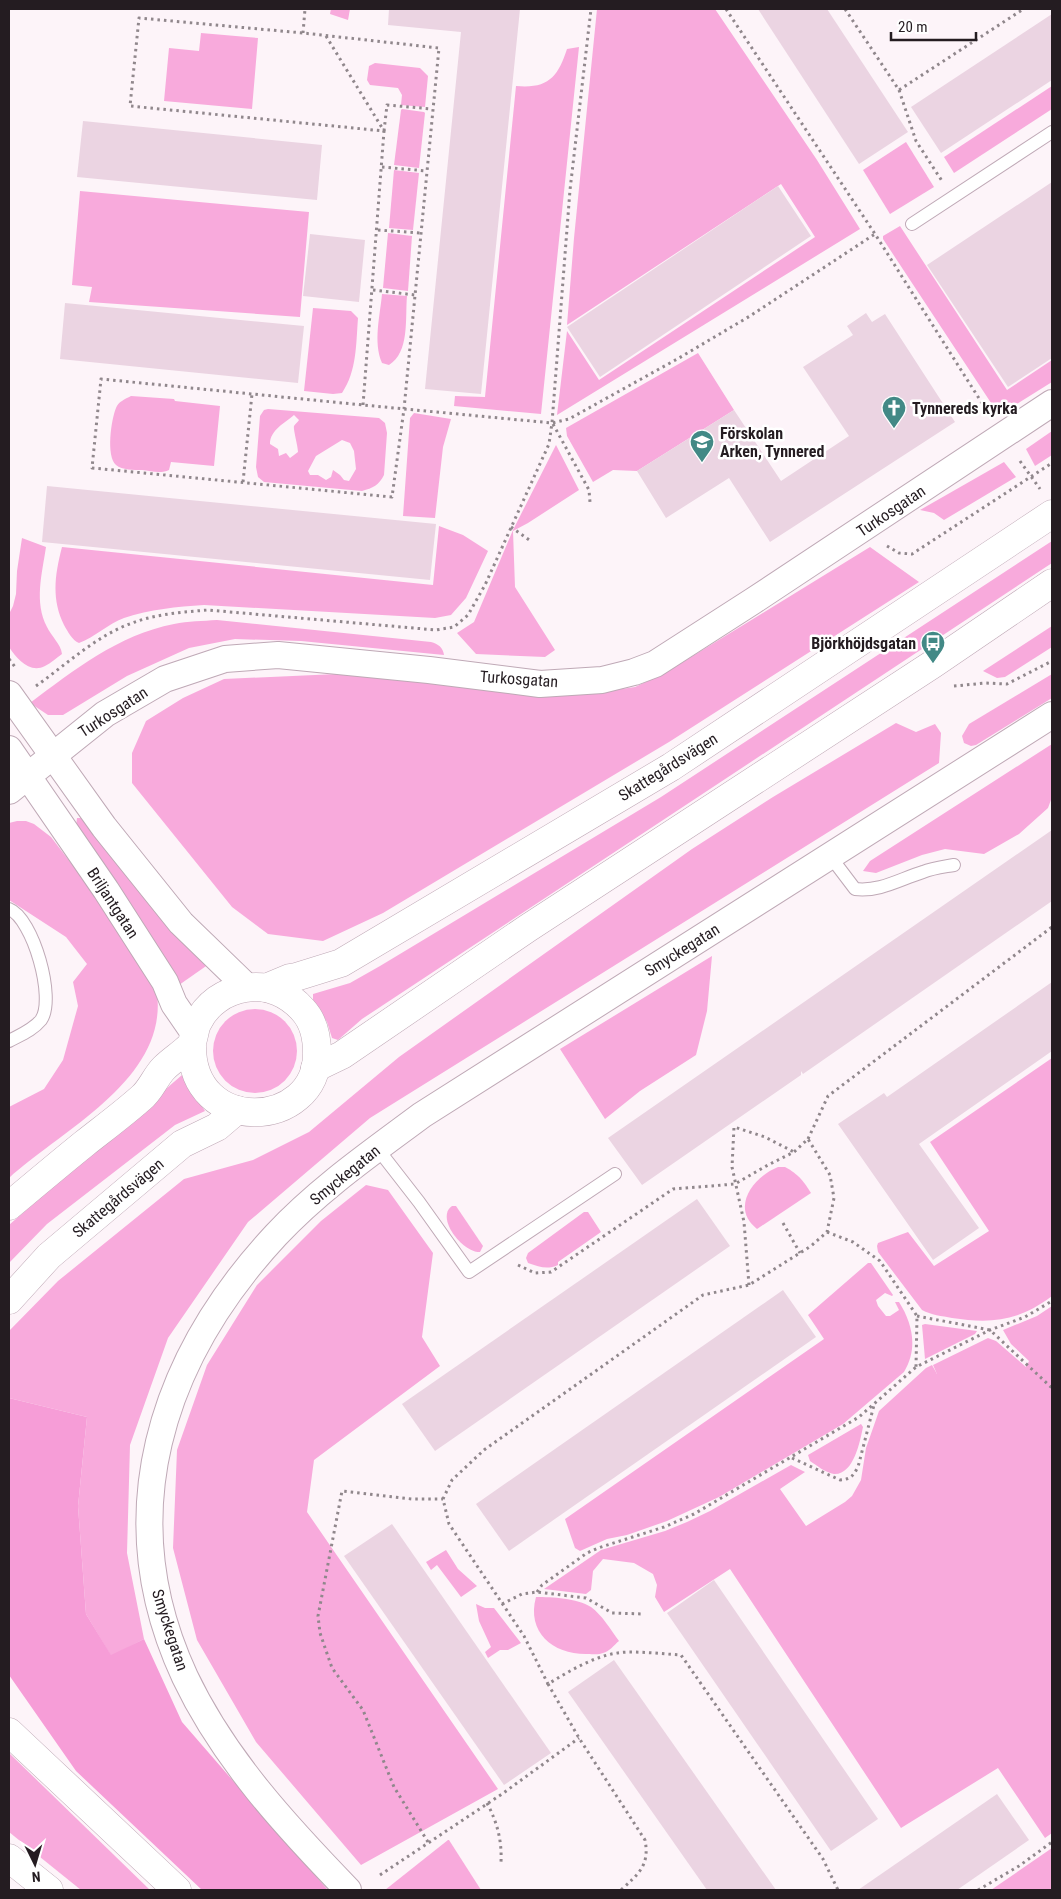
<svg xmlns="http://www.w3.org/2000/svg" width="1061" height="1899" viewBox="0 0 1061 1899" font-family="'Roboto Condensed',sans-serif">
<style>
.green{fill:#f8aadc;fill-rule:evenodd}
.forest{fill:#f69dd7}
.building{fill:#ebd4e2}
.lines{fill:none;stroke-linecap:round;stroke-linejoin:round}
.lane-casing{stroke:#bfa9b6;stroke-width:14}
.street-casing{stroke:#bfa9b6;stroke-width:28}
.secondary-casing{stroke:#bfa9b6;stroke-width:29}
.highway-casing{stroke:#bfa9b6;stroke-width:29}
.path{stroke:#90878c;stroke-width:3;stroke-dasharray:2.5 4;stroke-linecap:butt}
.lane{stroke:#fff;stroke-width:12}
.street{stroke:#fff;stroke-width:26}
.secondary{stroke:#fff;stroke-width:28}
.highway{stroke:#fff;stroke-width:28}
.labels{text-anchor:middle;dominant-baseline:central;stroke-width:5;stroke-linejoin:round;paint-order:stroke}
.poi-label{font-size:16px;font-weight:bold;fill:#241c21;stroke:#fff;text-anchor:start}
.street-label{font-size:16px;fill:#241c21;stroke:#fff}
</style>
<rect width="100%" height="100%" fill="#fdf4f9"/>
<g class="green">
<path d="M331 9H350L348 20 330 14Z"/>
<path d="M597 9H715L817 160 860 229 557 415 567 331 599 380 815 237 781 184 567 325 574 238Z"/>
<path d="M201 33 258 38 252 109 164 101 169 48 199 51Z"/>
<path d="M579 47 541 414 454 406 455 396 485 397 516 86C548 89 558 77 567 49Z"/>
<path d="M375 63 420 68 428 76 425 107 401 105 402 95 398 88 370 85 367 80 369 66Z"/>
<path d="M1052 86V109L954 173 944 157Z"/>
<path d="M402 109 424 112 425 113 419 168 394 165 401 110Z"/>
<path d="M906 142 934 187 890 214 863 170Z"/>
<path d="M394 170 419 173 413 230 389 228Z"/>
<path d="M80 191 309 212 300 317 89 302 92 287 72 285Z"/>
<path d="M900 226 1007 390 1052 360V382L999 415 883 239V236Z"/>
<path d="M388 233 412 236 408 291 383 288Z"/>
<path d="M382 294 407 296C405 318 410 352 389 365L382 363C373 342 380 316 382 294Z"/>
<path d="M313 308 351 311 358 318C356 344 357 371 342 393L333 394 304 391Z"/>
<path d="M698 353 734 410 637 471 613 470 593 482 567 436 566 428Z"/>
<path d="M131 396 174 399 175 401 220 406 214 466 171 462 169 470C161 474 151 471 142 470 134 470 122 470 116 465 106 456 111 420 116 408 118 402 125 399 131 396Z"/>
<path d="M268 409 379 418 385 423 387 433 384 475C379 485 373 488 362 491L264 482 258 477 256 467 260 416 264 410ZM294 415 299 420C298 422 295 424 294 426 293 429 298 446 298 452L290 458 286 453 279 456 278 449 270 444C270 430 285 423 294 415ZM342 440 350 443 354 451 356 469 349 481 344 480 340 475 333 470 331 477 326 480 318 475H310L308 471 316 456Z"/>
<path d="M414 413 451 419 443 447 435 518 403 516 410 418Z"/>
<path d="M1052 431V455L1035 466 1026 449Z"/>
<path d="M556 445 579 490 528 523 513 531 515 587 555 650 545 657 476 654 457 633 474 622 513 530Z"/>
<path d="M1004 462 1016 477 944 520 934 513 920 510Z"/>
<path d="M439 526 463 535 488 551 466 598 451 615 435 618 204 605C177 607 150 609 124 618 108 624 95 637 79 643 72 640 68 632 64 625 51 599 55 574 62 547L433 585Z"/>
<path d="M22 538 46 547C42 574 34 602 47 627 51 636 61 644 62 654 56 658 51 663 45 666 30 674 17 659 9 647V614L13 606 16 594 17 571Z"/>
<path d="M1052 541V563L362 1019 338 1040 332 1038 327 1022 313 1000V994L350 983 380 966 661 797Z"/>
<path d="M870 547 919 582 669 742 383 913 323 941 268 934 232 907 132 783V753L146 721 183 698 224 679 337 674 588 694 635 687 665 673Z"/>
<path d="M217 620 431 642C438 644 443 647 444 655L301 641 235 639 189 648 127 676 63 715H48L30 703C74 670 118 635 174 624 188 621 203 621 217 620Z"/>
<path d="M1052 626V647L1005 677 997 678 983 671Z"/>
<path d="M1052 674V698L976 745 971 746 964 743 962 736 969 724Z"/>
<path d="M896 723 916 732 935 724 941 733 939 763 370 1118 248 1222 168 1338 130 1445 127 1553 144 1639 111 1656 86 1614 78 1506 87 1417 9 1398V1331L58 1281 184 1179 253 1160 309 1132 399 1057 692 849 773 797Z"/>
<path d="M1052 744V797L1048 808 1019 834 984 854 945 849 922 855 876 873 863 871 870 861Z"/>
<path d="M77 818H89L209 964 179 985 76 826Z"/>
<path d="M17 821H26L34 824 51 837 103 905 157 993C168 1079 63 1129 9 1178V1107L44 1089 63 1060 78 1006 73 982 87 964 66 937 9 900V823Z"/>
<path d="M712 956 707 1011 696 1055 640 1091 605 1119 560 1049Z"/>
<circle cx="255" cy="1051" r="42"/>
<path d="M1052 1058V1296C1019 1321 992 1324 952 1318 942 1316 931 1315 922 1310L878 1252 877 1246 878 1243 908 1232 934 1266 989 1231 930 1142Z"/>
<path d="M182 1075 205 1111 175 1125 47 1224 9 1263V1225Z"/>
<path d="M778 1167H785C798 1174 803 1180 811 1193L757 1229C730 1208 753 1177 778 1167Z"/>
<path d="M366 1185 388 1190 433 1253 422 1337 440 1366 314 1460 307 1512 498 1789 361 1865 256 1742 197 1640 173 1548 177 1450 207 1365 257 1285 321 1221Z"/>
<path d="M452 1206H456L483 1246 480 1252C463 1253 435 1218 452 1206Z"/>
<path d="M584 1212H588L601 1232 558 1262V1265C547 1270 540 1267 528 1263L526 1258 528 1253Z"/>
<path d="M868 1263H871L893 1295 892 1296 885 1293 876 1300 878 1306 886 1316H890L899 1310 895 1302H899C913 1324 918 1349 904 1372L843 1424 719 1497 667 1521 627 1535 607 1539 580 1551 575 1548 565 1519 824 1339 808 1315Z"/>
<path d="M1052 1306V1833L1045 1838 998 1768 901 1828 730 1569 664 1612 655 1597 657 1585 653 1574 634 1563 603 1559 593 1571 591 1590 586 1594 544 1589 601 1550 665 1531 687 1522 710 1511 791 1465 805 1472 780 1489 806 1526 845 1502 852 1496 861 1480 866 1448 879 1411 926 1368 932 1365 937 1374 933 1365 988 1338 996 1341 1026 1367 1029 1361 1011 1344 1003 1330 1037 1316Z"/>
<path d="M925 1324 977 1331 975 1334 925 1359 922 1325Z"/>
<path d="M861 1424 863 1427C860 1441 854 1475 834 1474 826 1473 816 1465 810 1461L808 1455Z"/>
<path d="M446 1550 458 1569 477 1586 461 1597 437 1565 431 1570 426 1562Z"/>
<path d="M536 1597C552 1597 577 1598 591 1607 602 1615 611 1630 619 1641 614 1645 609 1652 603 1653 599 1655 592 1654 588 1654 554 1655 526 1633 536 1597Z"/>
<path d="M476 1604 485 1608H494L521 1643 508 1650H500L488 1658 485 1652 491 1647 479 1621Z"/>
<path d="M9 1753 150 1890H81L9 1832Z"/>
<path d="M449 1840 481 1890H385L448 1840Z"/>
<path d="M1052 1848V1890H991Z"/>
</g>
<path class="forest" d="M9 1398 87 1417 78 1506 86 1614 111 1655 144 1639 182 1722 327 1889 325 1890H202L76 1771 9 1675Z"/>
<g class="building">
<path d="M389 9H520L481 394 425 389 461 32 388 25Z"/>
<path d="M758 9H827L908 132 859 164Z"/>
<path d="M1052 14V80L941 153 911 107Z"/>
<path d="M83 121 322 145 317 200 77 177Z"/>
<path d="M1052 182V358L1008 387 927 265Z"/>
<path d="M778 186 811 236 600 377 567 327Z"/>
<path d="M310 234 365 240 359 302 303 296Z"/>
<path d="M65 303 304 326 298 383 60 359Z"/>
<path d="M866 313 872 322 885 314 955 422 770 542 729 478 666 518 637 471 734 410 781 481 849 436 803 367 853 335 847 326Z"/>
<path d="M47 486 436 524 430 580 42 542Z"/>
<path d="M1052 830V901L803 1074 801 1071V1075L642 1185 608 1138Z"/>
<path d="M1052 982V1051L919 1144 979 1228 933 1260 838 1124 884 1093 887 1097Z"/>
<path d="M697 1199 730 1246 435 1451 402 1404Z"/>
<path d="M783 1290 816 1337 509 1551 476 1504Z"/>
<path d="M392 1524 551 1753 504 1785 344 1556Z"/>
<path d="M714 1580 878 1819 831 1851 667 1613Z"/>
<path d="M614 1660 776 1890H707L568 1692Z"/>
<path d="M997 1794 1029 1840 957 1890H858Z"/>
</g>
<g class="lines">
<defs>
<g id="lane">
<path d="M912 224 1052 132"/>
<path d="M830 856 855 889C880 892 900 879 923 872 933 868 943 867 954 865"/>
<path d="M9 909C33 918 56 999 41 1020 33 1030 20 1035 9 1041"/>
<path d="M377 1148 419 1202 469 1272 615 1174"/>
</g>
<g id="street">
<path d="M9 694 104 827 181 923 247 987"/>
<path d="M9 749 106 890 165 982 174 1004 194 1033"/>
<path d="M9 791 105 714 165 679 225 659 278 655 429 670 540 684 602 680 634 672 655 664 753 601 1052 403"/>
<path d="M348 1890C286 1826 224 1759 185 1677 110 1516 160 1360 276 1235 319 1189 371 1153 422 1115L1052 715"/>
</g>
<g id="secondary">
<path d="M266 988 290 978 296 977 341 963 671 767 1052 514"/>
<path d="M315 1068 342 1055 528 928 933 664 1052 583"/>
<path d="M9 1206C34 1185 59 1164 85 1143 104 1128 123 1114 141 1098 151 1090 155 1077 164 1068 172 1060 182 1054 190 1046 194 1041 194 1031 197 1024 206 1004 225 991 246 988 268 984 289 994 303 1010 314 1022 317 1037 317 1053 318 1130 190 1137 192 1044"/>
<path d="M9 1300 49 1256 182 1144 217 1127 237 1110"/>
</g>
<g id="highway">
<path d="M9 1732 177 1890"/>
<path d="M9 1858 49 1890"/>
</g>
</defs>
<use href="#lane" class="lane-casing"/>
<use href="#street" class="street-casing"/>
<use href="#secondary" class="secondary-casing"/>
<use href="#highway" class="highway-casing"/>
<g class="path">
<path d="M726 9 875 234 987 411"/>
<path d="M845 9 899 90 1022 10 1021 9"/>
<path d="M303 33 305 9"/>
<path d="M326 36 384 131"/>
<path d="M899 90 916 141 942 181"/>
<path d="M384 131 387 105 432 109"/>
<path d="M382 167 427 171"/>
<path d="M378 230 421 233"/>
<path d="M373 290 415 295"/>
<path d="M363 405 384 131 130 106 139 18 303 33 439 48 404 409 392 497 92 468 101 379 363 405 552 423 569 419 679 358 750 316 875 234"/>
<path d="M553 424 589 490 590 502"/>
<path d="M1020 461 1040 489"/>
<path d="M243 482 252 394"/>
<path d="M511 527 532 542"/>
<path d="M887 546 899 553 912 554 1052 463"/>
<path d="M9 659 15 667"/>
<path d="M36 686C67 664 96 636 132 623 156 614 183 612 208 610L436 630 454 627 468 615 485 585 549 444 552 423 570 190 591 9"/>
<path d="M954 686 986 683 1007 684 1052 661"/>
<path d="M808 1139 828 1096 1052 927"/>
<path d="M783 1223 800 1253"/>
<path d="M827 1232 853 1242 880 1261 917 1316 916 1367"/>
<path d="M518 1265 535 1273 551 1272 673 1189 735 1184 768 1165 794 1152 808 1139 830 1175 834 1198 827 1232 811 1246 749 1285 703 1295 484 1450 452 1480 443 1499 449 1524 524 1636 548 1684"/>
<path d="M749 1285 744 1222 732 1167 734 1127 765 1137 794 1152"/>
<path d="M917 1316 990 1330 1052 1388"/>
<path d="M792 1458 840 1480C851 1479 853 1476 858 1467L874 1405"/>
<path d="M537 1592 542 1585 587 1553 598 1548 664 1527 694 1514 859 1417 916 1367 990 1330 1025 1317 1052 1301"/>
<path d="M502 1604 522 1594 537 1592 586 1598 612 1613 644 1614"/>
<path d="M487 1803C497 1822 502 1840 501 1862"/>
<path d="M428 1842 394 1787 363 1710 332 1668 320 1633 318 1616 342 1491 412 1499H443"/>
<path d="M380 1875 502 1794 579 1738"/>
<path d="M621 1890C638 1874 650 1866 645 1840L579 1738 548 1684C573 1669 600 1652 630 1652 647 1652 664 1654 681 1655L823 1859 838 1890"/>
<path d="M978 1890 1019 1866 1052 1842"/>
</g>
<use href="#lane" class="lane"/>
<use href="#street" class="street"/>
<use href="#secondary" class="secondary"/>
<use href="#highway" class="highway"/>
</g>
<defs>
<symbol id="church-pin" viewBox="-11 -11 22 30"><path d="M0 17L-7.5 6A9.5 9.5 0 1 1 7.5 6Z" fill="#428986" stroke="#fff"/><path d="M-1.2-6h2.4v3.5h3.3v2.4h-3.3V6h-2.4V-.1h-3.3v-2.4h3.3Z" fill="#fff"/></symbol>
<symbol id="school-pin" viewBox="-11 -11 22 30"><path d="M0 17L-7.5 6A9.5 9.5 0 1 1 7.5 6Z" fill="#428986" stroke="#fff"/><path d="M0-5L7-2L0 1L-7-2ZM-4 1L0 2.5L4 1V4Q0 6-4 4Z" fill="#fff"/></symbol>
<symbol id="bus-pin" viewBox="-11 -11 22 30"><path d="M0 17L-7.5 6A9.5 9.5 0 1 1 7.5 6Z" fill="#428986" stroke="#fff"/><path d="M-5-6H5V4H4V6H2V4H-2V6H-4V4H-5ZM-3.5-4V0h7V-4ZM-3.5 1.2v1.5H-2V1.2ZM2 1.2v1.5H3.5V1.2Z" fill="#fff"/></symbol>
</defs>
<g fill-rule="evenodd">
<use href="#church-pin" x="880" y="394" width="28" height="38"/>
<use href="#school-pin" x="688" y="428" width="28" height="38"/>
<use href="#bus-pin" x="919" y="629" width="28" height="38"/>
</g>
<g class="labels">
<g class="poi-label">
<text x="912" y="408">Tynnereds kyrka</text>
<text x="720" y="433">Förskolan<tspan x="720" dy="18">Arken, Tynnered</tspan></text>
<text x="916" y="643" text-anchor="end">Björkhöjdsgatan</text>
</g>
<g class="street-label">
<text transform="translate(891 511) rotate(-34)">Turkosgatan</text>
<text transform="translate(519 679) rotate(4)">Turkosgatan</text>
<text transform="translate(113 712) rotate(-33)">Turkosgatan</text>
<text transform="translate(668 767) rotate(-32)">Skattegårdsvägen</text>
<text transform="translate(113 903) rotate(57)">Briljantgatan</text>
<text transform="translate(682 950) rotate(-32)">Smyckegatan</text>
<text transform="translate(345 1175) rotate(-39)">Smyckegatan</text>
<text transform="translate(118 1198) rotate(-40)">Skattegårdsvägen</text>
<text transform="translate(170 1630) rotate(72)">Smyckegatan</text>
</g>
</g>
<rect width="1061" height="1899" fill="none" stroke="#241c21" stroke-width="20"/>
<g transform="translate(35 1864) rotate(175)" stroke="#ffffff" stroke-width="4" paint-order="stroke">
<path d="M0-4L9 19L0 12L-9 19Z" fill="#241c21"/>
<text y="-8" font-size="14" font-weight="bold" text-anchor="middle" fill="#241c21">N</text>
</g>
<path d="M891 32v8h85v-8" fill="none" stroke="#241c21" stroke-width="2.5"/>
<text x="898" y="32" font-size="15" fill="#241c21" stroke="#ffffff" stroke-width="4" paint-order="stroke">20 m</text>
</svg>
